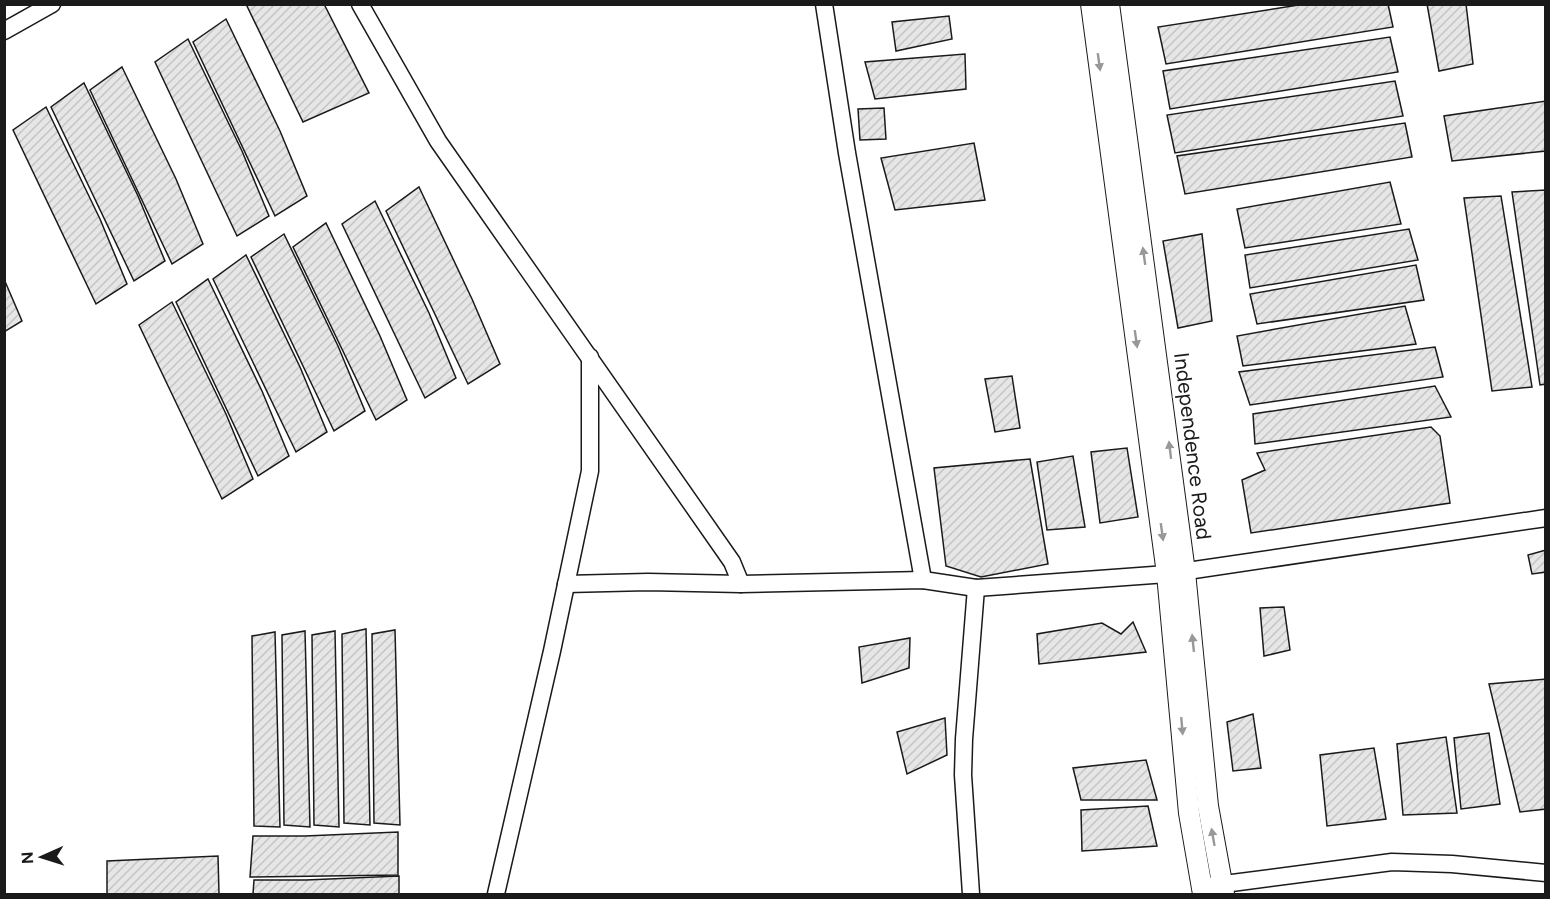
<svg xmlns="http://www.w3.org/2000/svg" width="1550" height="899" viewBox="0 0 1550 899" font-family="Figtree,sans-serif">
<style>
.building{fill:url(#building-hatch);stroke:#1a1a1a;stroke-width:1.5}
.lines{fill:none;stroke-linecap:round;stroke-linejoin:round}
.minor-casing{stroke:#1a1a1a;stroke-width:19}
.major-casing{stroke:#1a1a1a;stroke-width:22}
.minor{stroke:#fff;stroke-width:16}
.major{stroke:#fff;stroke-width:20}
.oneway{fill:#989898}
.labels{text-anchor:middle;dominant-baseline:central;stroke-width:4.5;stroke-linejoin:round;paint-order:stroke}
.street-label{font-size:21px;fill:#1a1a1a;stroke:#fff}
</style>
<defs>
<pattern id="building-hatch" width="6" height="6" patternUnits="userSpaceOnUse" patternTransform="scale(1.5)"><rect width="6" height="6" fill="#e6e6e6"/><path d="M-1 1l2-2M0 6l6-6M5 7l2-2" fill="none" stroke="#c5c5c5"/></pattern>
</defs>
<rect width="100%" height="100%" fill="#fff"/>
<g class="building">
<path d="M246 4H324L369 93 303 122Z"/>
<path d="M1305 4H1388L1393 27 1166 64 1158 27Z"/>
<path d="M1427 4H1466L1473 64 1439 71Z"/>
<path d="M949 16 952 39 896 51 892 22Z"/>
<path d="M226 19 280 131 307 196 275 216 193 42Z"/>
<path d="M1390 37 1398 72 1170 109 1163 71Z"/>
<path d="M188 39 242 151 269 216 237 236 155 62Z"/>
<path d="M965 54 966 89 875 99 865 62Z"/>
<path d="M122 67 176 179 203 244 172 264 90 90Z"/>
<path d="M1395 81 1403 116 1175 153 1167 115Z"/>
<path d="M84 83 138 196 165 261 134 281 51 107Z"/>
<path d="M1546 101V151L1452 161 1444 116Z"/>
<path d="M46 107 100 219 127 284 96 304 13 130Z"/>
<path d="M884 108 886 139 860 140 858 109Z"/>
<path d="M1405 123 1412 157 1185 194 1177 156Z"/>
<path d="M974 143 985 200 895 210 881 158Z"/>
<path d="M1390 182 1401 224 1245 248 1237 209Z"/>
<path d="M419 187 472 299 500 364 468 384 386 211Z"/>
<path d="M1546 190V384L1540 385 1512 192Z"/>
<path d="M1501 196 1532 387 1492 391 1464 198Z"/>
<path d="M375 201 429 313 456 378 425 398 342 224Z"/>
<path d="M326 223 380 336 407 400 376 420 293 247Z"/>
<path d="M1409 229 1418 260 1250 288 1245 255Z"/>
<path d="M284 234 338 346 365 411 334 431 251 257Z"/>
<path d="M1202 234 1212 321 1178 328 1163 241Z"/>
<path d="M246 255 300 367 327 432 296 452 213 279Z"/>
<path d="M1416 265 1424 300 1257 324 1250 294Z"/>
<path d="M4 279 22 321 4 332Z"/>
<path d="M208 279 262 391 289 456 258 476 176 302Z"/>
<path d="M172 302 226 414 253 479 222 499 139 325Z"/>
<path d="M1405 306 1416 344 1243 366 1237 336Z"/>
<path d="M1435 347 1443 377 1250 405 1239 372Z"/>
<path d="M1012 376 1020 428 995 432 985 379Z"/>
<path d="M1435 386 1451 417 1255 444 1253 414Z"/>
<path d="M1431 427 1440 436 1450 503 1251 533 1242 480 1265 470 1257 453Z"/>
<path d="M1127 448 1138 517 1100 523 1091 452Z"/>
<path d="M1073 456 1085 527 1047 530 1037 462Z"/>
<path d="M1030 459 1048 564 981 577 946 566 934 468Z"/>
<path d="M1546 550V572L1532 574 1528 555Z"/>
<path d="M1284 607 1290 650 1264 656 1260 608Z"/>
<path d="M1133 622 1146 652 1039 664 1037 634 1102 623 1121 634Z"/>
<path d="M366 629 370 825 344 823 342 634Z"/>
<path d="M395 630 400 825 374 823 372 634Z"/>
<path d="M305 631 310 827 284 825 282 635Z"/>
<path d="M335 631 339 827 314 825 312 635Z"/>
<path d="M275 632 280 827 254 826 252 636Z"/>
<path d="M910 638 909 668 862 683 859 647Z"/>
<path d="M1546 679V809L1520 812 1489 684Z"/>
<path d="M1253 714 1261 768 1233 771 1227 722Z"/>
<path d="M945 718 947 755 907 774 897 732Z"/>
<path d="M1489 733 1500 804 1461 809 1454 738Z"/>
<path d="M1446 737 1457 813 1403 815 1397 744Z"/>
<path d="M1374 748 1386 819 1327 826 1320 755Z"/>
<path d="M1146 760 1157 800H1081L1073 768Z"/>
<path d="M1148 806 1157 846 1082 851 1081 810Z"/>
<path d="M398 832V875L250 877 253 836H305Z"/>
<path d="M218 856 219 894H107V861Z"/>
<path d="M399 876V894H253L254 880H306Z"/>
</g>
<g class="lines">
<defs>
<g id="minor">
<path d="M360 4 438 141 732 562 741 584 923 580 976 588 1167 574 1546 518"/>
<path d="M824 4 847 153 923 580"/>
<path d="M4 31 52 4"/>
<path d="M566 584 648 582 741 584"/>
<path d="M1201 887 1392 862 1452 864 1546 873"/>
<path d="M496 894 552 651 590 471V357"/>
<path d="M971 894 963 775 964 739 976 588"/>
</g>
<g id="major">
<path d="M1091 4 1167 574 1189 813 1203 894"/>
<path d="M1109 4 1185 572 1208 806 1224 894"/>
</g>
</defs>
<use href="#minor" class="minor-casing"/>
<use href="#major" class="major-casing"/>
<use href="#minor" class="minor"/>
<use href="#major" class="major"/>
</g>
<defs><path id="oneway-solid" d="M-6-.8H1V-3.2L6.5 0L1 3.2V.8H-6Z" transform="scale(1.5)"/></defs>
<g class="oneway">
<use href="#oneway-solid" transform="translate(1099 62) rotate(82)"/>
<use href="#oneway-solid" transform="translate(1144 256) rotate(-98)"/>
<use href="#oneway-solid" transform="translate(1136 339) rotate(82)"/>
<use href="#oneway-solid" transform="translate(1170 450) rotate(-97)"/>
<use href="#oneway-solid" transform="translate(1162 532) rotate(82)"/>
<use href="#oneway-solid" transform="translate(1193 643) rotate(-96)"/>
<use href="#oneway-solid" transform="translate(1182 726) rotate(85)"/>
<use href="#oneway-solid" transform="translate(1213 837) rotate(-100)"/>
</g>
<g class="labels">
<g class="street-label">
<text transform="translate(1193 446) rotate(83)">Independence Road</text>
</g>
</g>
<rect width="1550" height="899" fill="none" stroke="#1a1a1a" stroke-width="12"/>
<g transform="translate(42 857) rotate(267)" stroke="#ffffff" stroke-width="4.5" paint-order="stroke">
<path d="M0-4.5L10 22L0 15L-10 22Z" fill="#1a1a1a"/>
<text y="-9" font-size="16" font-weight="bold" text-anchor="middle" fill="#1a1a1a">N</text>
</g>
</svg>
